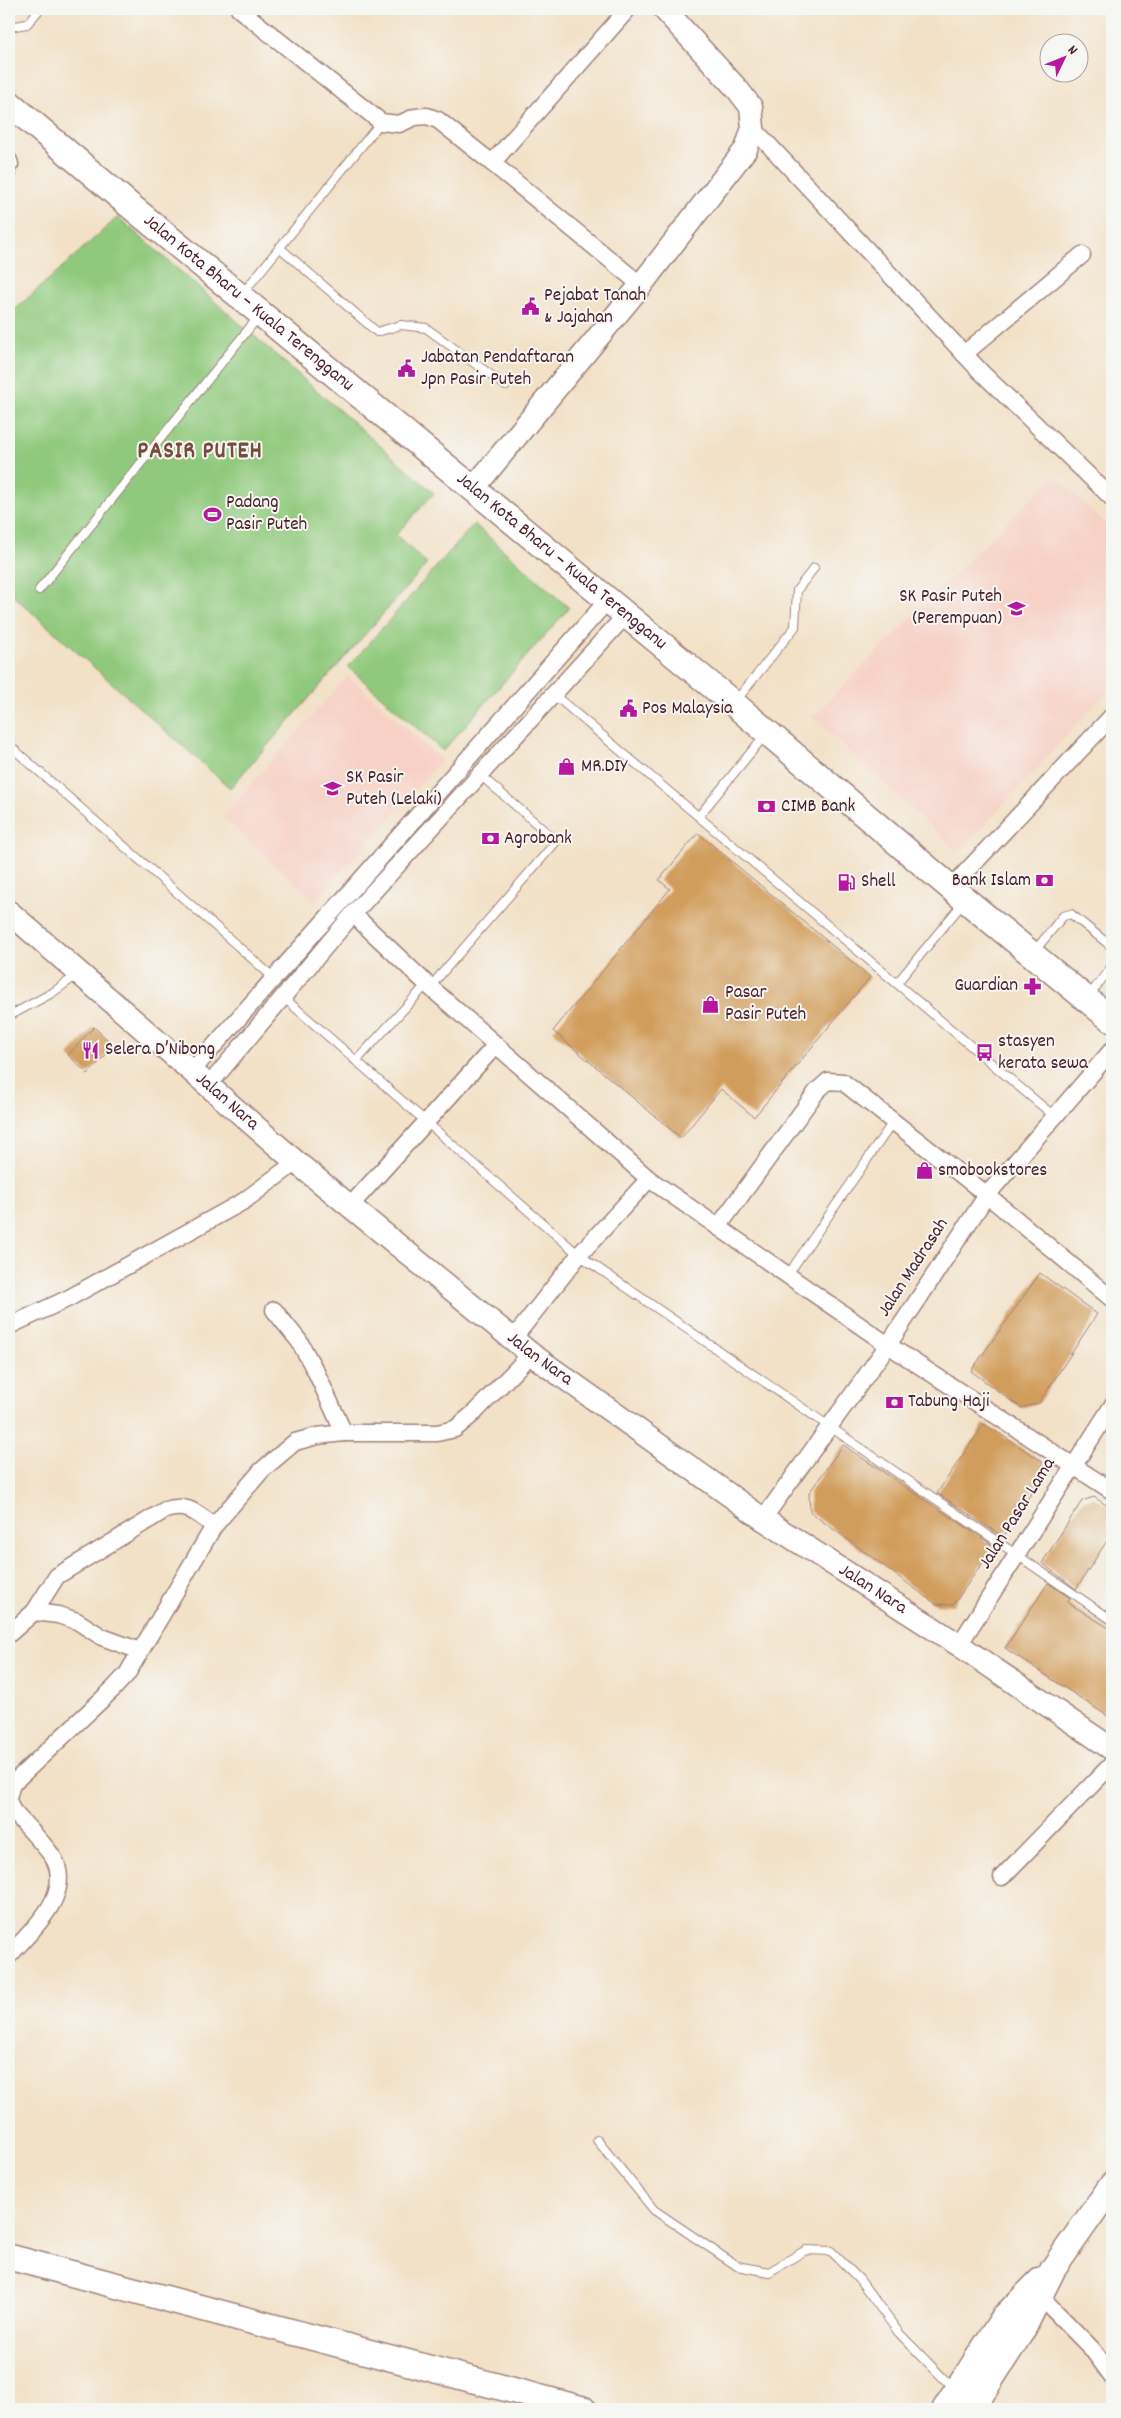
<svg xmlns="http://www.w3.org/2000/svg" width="1121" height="2418" viewBox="0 0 1121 2418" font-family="Dekko,sans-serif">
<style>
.built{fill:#f7d1c6}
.green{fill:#90c97d;stroke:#6d7454}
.building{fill:#d19d5c}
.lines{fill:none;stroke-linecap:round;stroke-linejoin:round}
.service-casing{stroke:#9e8079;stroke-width:10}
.minor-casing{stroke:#9e8079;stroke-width:19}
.secondary-casing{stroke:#9e8079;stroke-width:25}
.primary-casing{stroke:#9e8079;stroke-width:28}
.service{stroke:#fff;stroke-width:8}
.minor{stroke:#fff;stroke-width:16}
.secondary{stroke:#fff;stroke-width:22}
.primary{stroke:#fff;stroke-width:25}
.labels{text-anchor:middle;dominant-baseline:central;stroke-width:4;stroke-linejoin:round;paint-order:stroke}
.poi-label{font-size:19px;fill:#4a1f2b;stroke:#f6f6f2;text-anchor:start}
.street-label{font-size:19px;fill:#4a1f2b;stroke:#f6f6f2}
.district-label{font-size:24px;font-weight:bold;letter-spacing:1px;fill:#794b3c;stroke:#f6f6f2}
</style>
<rect width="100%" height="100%" fill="#f6f6f2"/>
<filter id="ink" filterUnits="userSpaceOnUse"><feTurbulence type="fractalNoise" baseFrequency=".02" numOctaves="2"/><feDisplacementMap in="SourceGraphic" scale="10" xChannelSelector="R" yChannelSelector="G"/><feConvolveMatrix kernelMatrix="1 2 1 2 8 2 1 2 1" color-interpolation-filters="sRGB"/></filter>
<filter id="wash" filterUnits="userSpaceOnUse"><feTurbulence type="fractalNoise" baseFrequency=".0096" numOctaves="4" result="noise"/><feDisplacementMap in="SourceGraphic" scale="20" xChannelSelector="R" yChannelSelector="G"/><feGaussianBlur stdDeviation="1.12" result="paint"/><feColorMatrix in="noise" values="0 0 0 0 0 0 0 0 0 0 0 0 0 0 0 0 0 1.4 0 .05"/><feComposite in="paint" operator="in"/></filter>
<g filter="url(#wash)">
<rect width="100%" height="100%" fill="#f2e1c7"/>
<g class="built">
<path d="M1054 475 1112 529V686L959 853 812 717Z"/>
<path d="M348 676 442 760 315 901 222 817Z"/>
</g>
<g class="green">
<path d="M118 217 434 493 396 535 427 564 230 788 9 592V315Z"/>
<path d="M474 524 569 608 443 751 348 667Z"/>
</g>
<g id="blocks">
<g class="building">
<path d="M698 833 870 977 754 1117 721 1089 681 1138 553 1031 670 889 659 880Z"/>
<path d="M94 1027 114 1046 88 1074 68 1055Z"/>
<path d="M1040 1273 1097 1314 1039 1403 1021 1408 971 1371Z"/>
<path d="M984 1424 1042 1461 1041 1478 1003 1537 937 1493Z"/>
<path d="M843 1445 994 1546 953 1605 936 1604 810 1512 809 1493Z"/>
<path d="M1094 1497 1112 1509V1533L1076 1589 1042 1563 1082 1501Z"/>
<path d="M1048 1583 1070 1598 1067 1602 1112 1630V1719L1005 1648Z"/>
</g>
</g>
</g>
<g filter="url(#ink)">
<use href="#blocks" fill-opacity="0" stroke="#9e8079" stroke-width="1"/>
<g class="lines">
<defs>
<g id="service">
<path d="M9 27 27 24 40 9"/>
<path d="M9 177 11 175 10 164"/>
<path d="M279 247 377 332 401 325 426 328 506 386"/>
<path d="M243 293 381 122"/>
<path d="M39 590 259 316"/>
<path d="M553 694 1054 1116"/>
<path d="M735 702 795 627 797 590 814 568"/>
<path d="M9 745 274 978"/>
<path d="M699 816 765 735"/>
<path d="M1033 953 1063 916 1071 914 1112 947"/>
<path d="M897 983 963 903"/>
<path d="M430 987 555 843 553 838 479 774"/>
<path d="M1089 996 1112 966"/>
<path d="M283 997 579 1255 1112 1620"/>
<path d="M9 1016 52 993 77 975"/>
<path d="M356 1061 427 984"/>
<path d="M787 1276 893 1122"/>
<path d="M597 2140 654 2210 737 2266 769 2272 806 2250 831 2251 859 2279 899 2333 945 2380 954 2384"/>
</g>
<g id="minor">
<path d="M239 9 381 122 399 124 415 117 427 116 438 120 492 163"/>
<path d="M628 9 492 163 641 285"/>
<path d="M753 128 981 372 1112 498"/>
<path d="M9 161 10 164"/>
<path d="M964 354 1082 255"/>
<path d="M951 888 1112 716"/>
<path d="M353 914 430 987 649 1179 888 1345 1112 1491"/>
<path d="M191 1072 607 601"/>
<path d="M208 1086 353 914 625 616"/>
<path d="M350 1206 496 1045"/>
<path d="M718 1227 817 1091 828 1081 843 1082 987 1195 1112 1299"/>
<path d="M274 1310 299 1341 316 1372 344 1433"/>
<path d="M9 1326 69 1298 244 1201 296 1162"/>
<path d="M513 1339 579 1255 649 1179"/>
<path d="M763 1519 888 1345 987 1195 1112 1050"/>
<path d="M34 1612 57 1576 165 1510C188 1503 196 1513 214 1526"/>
<path d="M9 1634 34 1612 58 1615 77 1621 102 1637 140 1651"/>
<path d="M959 1645 1112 1406"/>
<path d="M9 1794 12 1784 112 1690 127 1674 214 1526 262 1470 295 1442 317 1436 344 1433H437L455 1429 474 1413 531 1354"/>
<path d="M9 1802 12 1810C22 1822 51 1850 56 1863 70 1899 30 1931 9 1956"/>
<path d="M1002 1877 1112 1764"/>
<path d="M1040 2296 1092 2349 1112 2376"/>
</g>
<g id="secondary">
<path d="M473 489 641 285 746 149 753 128 751 107 738 90 664 9"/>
<path id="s1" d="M9 912 296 1162 531 1354 763 1519 959 1645 1112 1749"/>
</g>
<g id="primary">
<path id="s2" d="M9 103 128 204 734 704 951 888 1112 1020"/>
<path d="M9 2257 583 2409"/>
<path d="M945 2409 1004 2317 1040 2281"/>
<path d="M972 2409 1023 2329 1053 2269 1112 2185"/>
</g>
</defs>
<use href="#service" class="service-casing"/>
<use href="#minor" class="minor-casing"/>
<use href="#secondary" class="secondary-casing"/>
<use href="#primary" class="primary-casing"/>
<use href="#service" class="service"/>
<use href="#minor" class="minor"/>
<use href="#secondary" class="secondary"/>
<use href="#primary" class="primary"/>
</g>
</g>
<defs>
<symbol id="civic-bare" viewBox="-9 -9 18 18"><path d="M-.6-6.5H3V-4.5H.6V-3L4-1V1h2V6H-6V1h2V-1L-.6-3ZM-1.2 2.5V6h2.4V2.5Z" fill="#b5179e" stroke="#f6f6f2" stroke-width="2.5" paint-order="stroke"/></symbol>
<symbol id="stadium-bare" viewBox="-9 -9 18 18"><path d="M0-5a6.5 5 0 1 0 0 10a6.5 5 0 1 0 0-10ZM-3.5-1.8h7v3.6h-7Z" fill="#b5179e" stroke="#f6f6f2" stroke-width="2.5" paint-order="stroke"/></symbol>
<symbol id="school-bare" viewBox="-9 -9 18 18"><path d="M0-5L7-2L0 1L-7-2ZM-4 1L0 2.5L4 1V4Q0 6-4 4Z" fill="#b5179e" stroke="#f6f6f2" stroke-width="2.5" paint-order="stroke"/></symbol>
<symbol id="shop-bare" viewBox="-9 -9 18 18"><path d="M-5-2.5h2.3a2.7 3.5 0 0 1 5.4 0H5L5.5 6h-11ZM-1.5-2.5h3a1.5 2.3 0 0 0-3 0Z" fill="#b5179e" stroke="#f6f6f2" stroke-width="2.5" paint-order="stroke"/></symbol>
<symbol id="bank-bare" viewBox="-9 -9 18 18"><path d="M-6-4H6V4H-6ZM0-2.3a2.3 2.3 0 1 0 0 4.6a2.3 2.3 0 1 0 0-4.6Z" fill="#b5179e" stroke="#f6f6f2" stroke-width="2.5" paint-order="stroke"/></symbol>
<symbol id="fuel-bare" viewBox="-9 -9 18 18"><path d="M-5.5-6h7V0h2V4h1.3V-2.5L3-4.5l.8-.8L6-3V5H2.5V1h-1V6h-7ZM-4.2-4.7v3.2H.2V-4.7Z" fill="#b5179e" stroke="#f6f6f2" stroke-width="2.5" paint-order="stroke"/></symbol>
<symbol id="pharmacy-bare" viewBox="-9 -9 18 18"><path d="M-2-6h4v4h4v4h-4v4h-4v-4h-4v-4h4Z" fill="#b5179e" stroke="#f6f6f2" stroke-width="2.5" paint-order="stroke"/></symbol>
<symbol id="restaurant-bare" viewBox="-9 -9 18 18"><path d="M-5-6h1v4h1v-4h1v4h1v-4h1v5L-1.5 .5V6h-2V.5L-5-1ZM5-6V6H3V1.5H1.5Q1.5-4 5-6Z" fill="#b5179e" stroke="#f6f6f2" stroke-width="2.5" paint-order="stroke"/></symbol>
<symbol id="bus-bare" viewBox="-9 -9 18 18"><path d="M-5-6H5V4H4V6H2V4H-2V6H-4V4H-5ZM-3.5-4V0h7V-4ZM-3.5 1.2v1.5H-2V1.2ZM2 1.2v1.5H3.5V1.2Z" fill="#b5179e" stroke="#f6f6f2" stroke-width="2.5" paint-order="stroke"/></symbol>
</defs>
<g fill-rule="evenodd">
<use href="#civic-bare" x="518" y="294" width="25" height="25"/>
<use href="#civic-bare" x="394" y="356" width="25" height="25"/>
<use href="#stadium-bare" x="200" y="502" width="25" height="25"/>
<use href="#school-bare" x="1004" y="596" width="25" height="25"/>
<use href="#civic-bare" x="616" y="696" width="25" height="25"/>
<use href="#shop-bare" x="554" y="754" width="25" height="25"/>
<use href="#school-bare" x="320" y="776" width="25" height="25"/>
<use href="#bank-bare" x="754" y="794" width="25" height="25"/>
<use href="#bank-bare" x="478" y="826" width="25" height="25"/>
<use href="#bank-bare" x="1032" y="868" width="25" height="25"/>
<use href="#fuel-bare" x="834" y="870" width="25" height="25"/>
<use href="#pharmacy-bare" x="1020" y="974" width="25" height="25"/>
<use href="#shop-bare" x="698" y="992" width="25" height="25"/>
<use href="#restaurant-bare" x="78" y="1038" width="25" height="25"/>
<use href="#bus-bare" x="972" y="1040" width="25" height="25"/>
<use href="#shop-bare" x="912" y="1158" width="25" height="25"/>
<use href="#bank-bare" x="882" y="1390" width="25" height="25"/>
</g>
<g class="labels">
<g class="poi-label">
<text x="544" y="296">Pejabat Tanah<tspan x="544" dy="22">&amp; Jajahan</tspan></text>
<text x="421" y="358">Jabatan Pendaftaran<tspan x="421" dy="22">Jpn Pasir Puteh</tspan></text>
<text x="226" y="503">Padang<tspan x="226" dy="22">Pasir Puteh</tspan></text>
<text x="1002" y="597" text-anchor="end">SK Pasir Puteh<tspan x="1002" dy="22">(Perempuan)</tspan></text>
<text x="642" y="709">Pos Malaysia</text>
<text x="581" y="767">MR.DIY</text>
<text x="346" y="778">SK Pasir<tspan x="346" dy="22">Puteh (Lelaki)</tspan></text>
<text x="781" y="807">CIMB Bank</text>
<text x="504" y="839">Agrobank</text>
<text x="1031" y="881" text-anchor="end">Bank Islam</text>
<text x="861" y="882">Shell</text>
<text x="1018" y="986" text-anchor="end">Guardian</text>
<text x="725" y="993">Pasar<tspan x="725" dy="22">Pasir Puteh</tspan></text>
<text x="998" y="1042">stasyen<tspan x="998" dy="22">kerata sewa</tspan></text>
<text x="105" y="1050">Selera D’Nibong</text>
<text x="938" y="1171">smobookstores</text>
<text x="908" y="1402">Tabung Haji</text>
</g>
<g class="street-label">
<text stroke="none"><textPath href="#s2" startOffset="312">Jalan Kota Bharu – Kuala Terengganu</textPath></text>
<text stroke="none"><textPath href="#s2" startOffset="718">Jalan Kota Bharu – Kuala Terengganu</textPath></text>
<text stroke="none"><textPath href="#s1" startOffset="289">Jalan Nara</textPath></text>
<text transform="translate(914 1268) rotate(-57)">Jalan Madrasah</text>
<text stroke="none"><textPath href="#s1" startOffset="694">Jalan Nara</textPath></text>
<text transform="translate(1018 1514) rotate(-58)">Jalan Pasar Lama</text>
<text stroke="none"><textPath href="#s1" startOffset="1099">Jalan Nara</textPath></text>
</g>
<g class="district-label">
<text x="200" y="452">PASIR PUTEH</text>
</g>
</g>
<rect width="1121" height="2418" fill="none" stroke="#f6f6f2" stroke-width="30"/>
<g transform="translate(1064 58) rotate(47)"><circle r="24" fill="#f6f6f2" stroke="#b1a0a2"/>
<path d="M0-4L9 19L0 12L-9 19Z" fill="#b5179e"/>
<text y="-8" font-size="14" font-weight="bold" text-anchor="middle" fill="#4a1f2b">N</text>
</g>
</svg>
